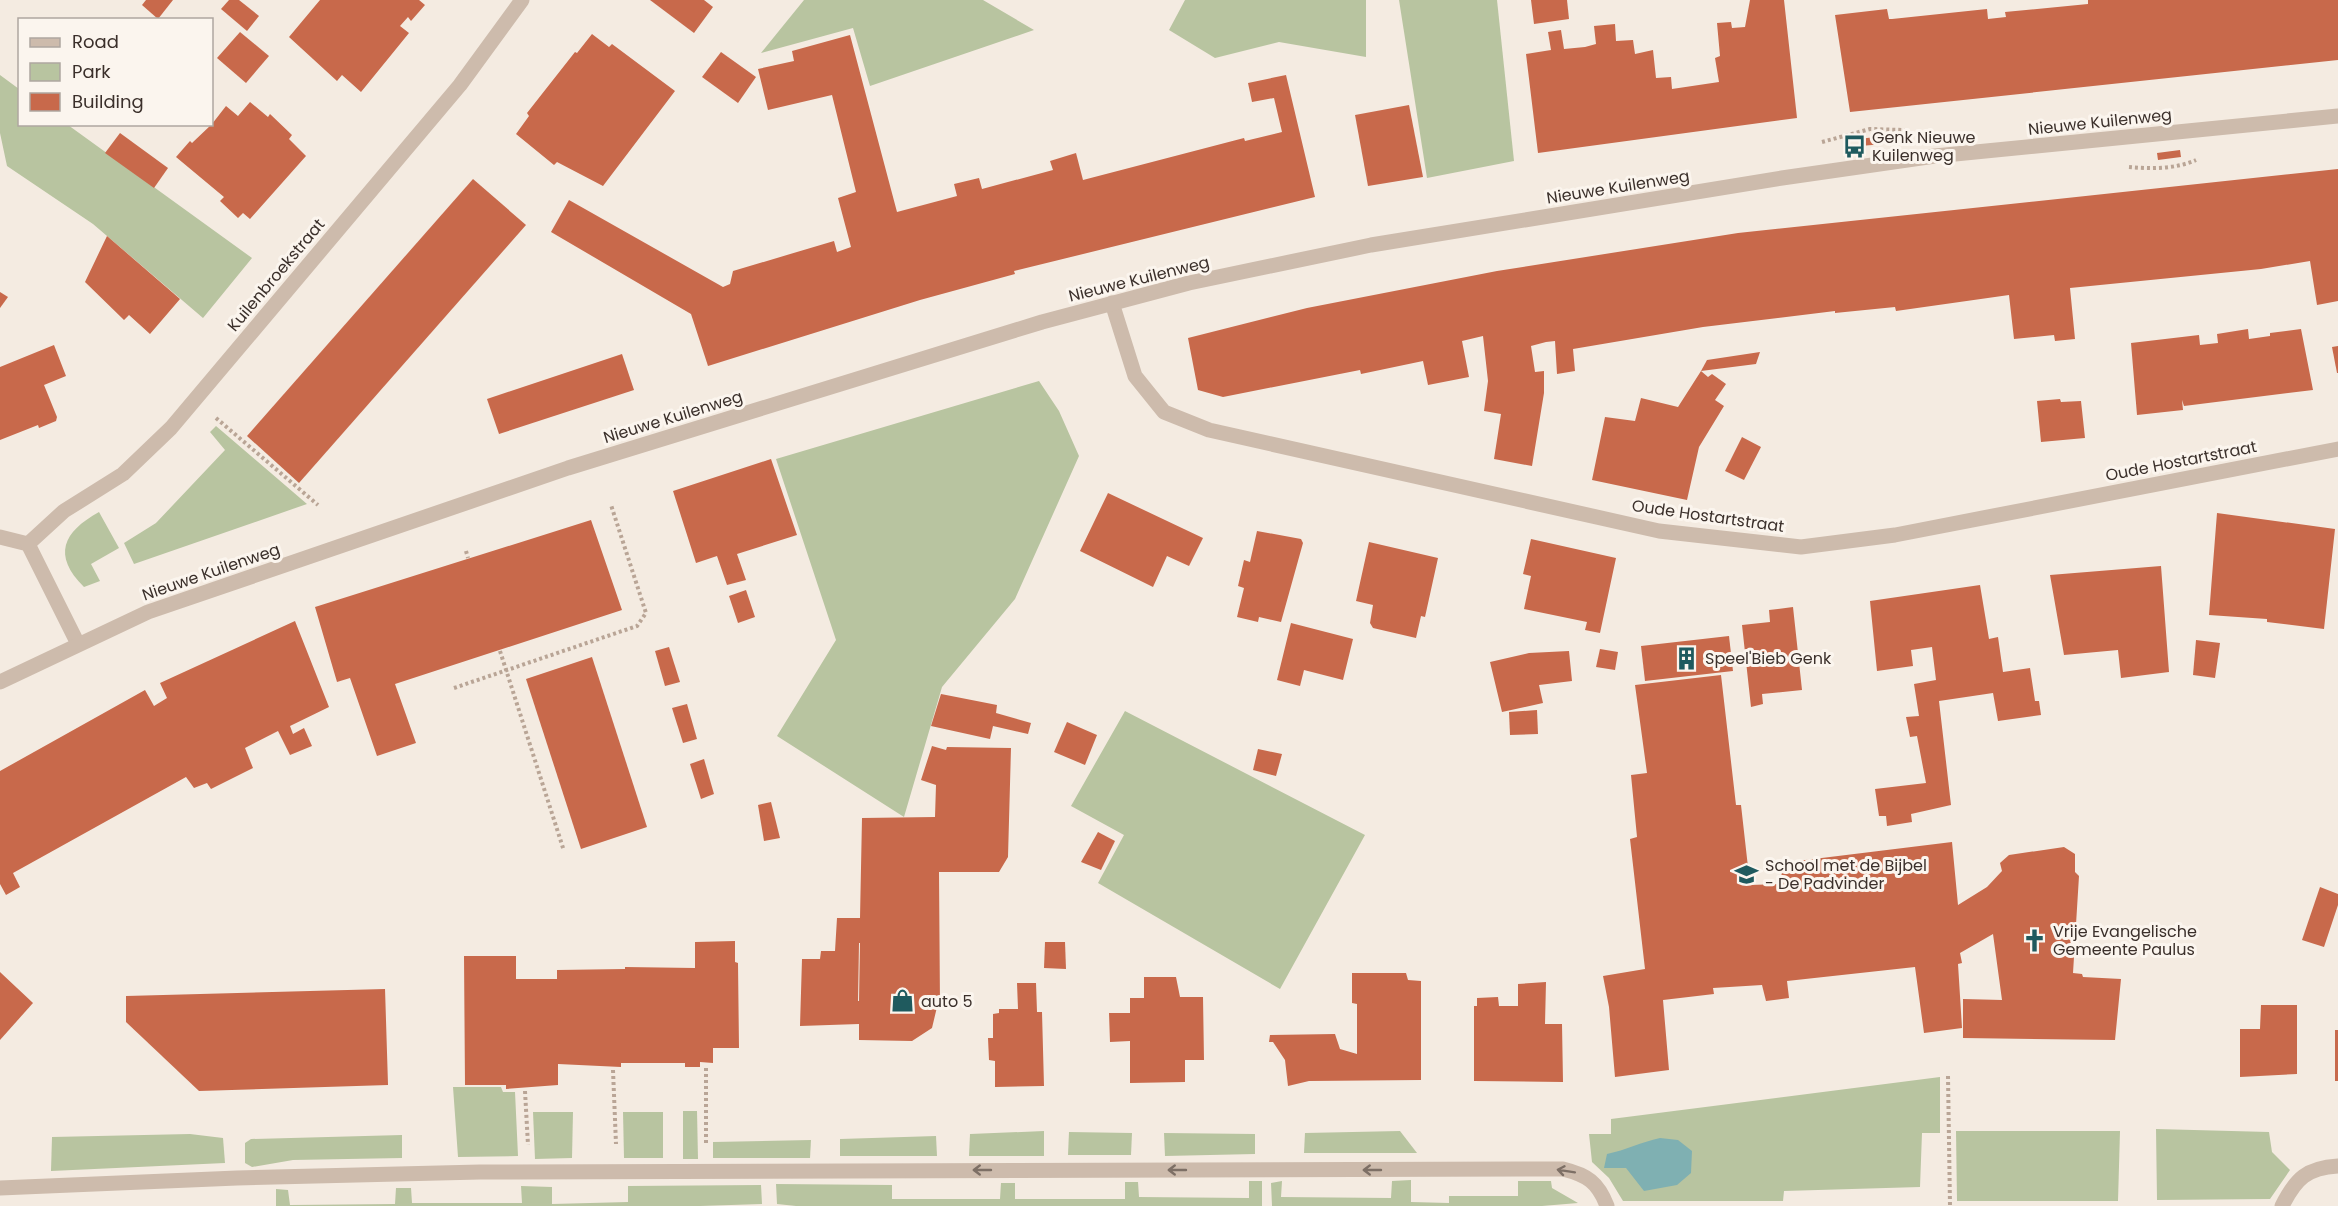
<svg xmlns="http://www.w3.org/2000/svg" width="2338" height="1206" viewBox="0 0 2338 1206" font-family="Poppins,sans-serif">
<style>
.green{fill:#b8c4a0}
.water{fill:#7fb0b2}
.building{fill:#c8694b;fill-rule:evenodd}
.lines{fill:none;stroke-linecap:round;stroke-linejoin:round}
.path{stroke:#b9a596;stroke-width:4;stroke-dasharray:3 3;stroke-linecap:butt}
.minor{stroke:#cdbbac;stroke-width:15}
.oneway{stroke:#7d6f65}
.labels{text-anchor:middle;dominant-baseline:central;stroke-width:6;stroke-linejoin:round;paint-order:stroke}
.street-label{font-size:16px;fill:#3b302b;stroke:#fbf5ee}
.poi-label{font-size:16px;fill:#3b302b;stroke:#fbf5ee;text-anchor:start}
</style>
<rect width="100%" height="100%" fill="#f4ebe1"/>
<g class="green">
<path d="M804 0H983L1034 30 870 86 853 28 761 53Z"/>
<path d="M1185 0H1366V57L1279 42 1215 58 1169 30Z"/>
<path d="M1399 0H1497L1514 161 1427 178Z"/>
<path d="M0 75 19 89 20 124 68 125 252 258 203 318 93 224 7 166 0 133Z"/>
<path d="M1039 381 1059 411 1079 456 1015 599 942 687 904 817 777 736 836 640 776 459Z"/>
<path d="M216 426 307 504 134 564 124 543 156 523 225 450 210 432Z"/>
<path d="M99 512 119 548 91 564 100 581 84 587C52 555 63 532 99 512Z"/>
<path d="M1125 711 1365 835 1280 989 1098 883 1124 835 1071 806Z"/>
<path d="M1940 1077V1133H1922L1920 1187 1784 1191 1783 1201H1623L1609 1178 1592 1162 1589 1134H1611V1119Z"/>
<path d="M453 1087H501L503 1092H515L518 1156 458 1157Z"/>
<path d="M683 1111H697L698 1159H683Z"/>
<path d="M533 1112H573L572 1158 535 1159Z"/>
<path d="M623 1112H663V1158H624Z"/>
<path d="M2156 1129 2269 1132 2272 1152 2290 1170 2270 1199 2157 1200Z"/>
<path d="M1044 1131V1156H969L970 1134Z"/>
<path d="M1400 1131 1417 1153H1304L1305 1133Z"/>
<path d="M1956 1131H2120L2118 1201H1957Z"/>
<path d="M1069 1132 1132 1133 1131 1155H1068Z"/>
<path d="M1164 1133 1255 1134V1154L1165 1156Z"/>
<path d="M190 1134 223 1138 225 1163 51 1171 52 1137Z"/>
<path d="M402 1135V1158L293 1160 252 1167 245 1163V1143L251 1139Z"/>
<path d="M936 1136 937 1156H840V1139Z"/>
<path d="M811 1140 810 1158H713V1142Z"/>
<path d="M1411 1180V1202L1449 1203V1196H1518V1181H1551L1552 1188 1578 1203 1542 1206H1272L1271 1183 1282 1181 1281 1197 1391 1198 1392 1181Z"/>
<path d="M1249 1181H1262V1206H796L777 1204 776 1184 892 1185V1199H1000L1001 1183H1015V1199H1125V1182H1138L1139 1197 1249 1198Z"/>
<path d="M761 1185 762 1204 700 1206H276V1189L288 1190 290 1205 395 1204 396 1188H411L412 1203H522L521 1186 552 1187V1204L628 1202V1186Z"/>
</g>
<path class="water" d="M1660 1138 1678 1140 1692 1151 1691 1173 1677 1185 1644 1191 1626 1168H1604L1607 1154C1626 1150 1641 1142 1660 1138Z"/>
<g class="building">
<path d="M146 0H173L158 19 142 5Z"/>
<path d="M229 0H239L259 16 247 31 221 9Z"/>
<path d="M320 0H419L425 5 411 21 408 17 400 26 409 33 361 92 342 75 337 81 289 37Z"/>
<path d="M650 0H704L713 7 694 33Z"/>
<path d="M1531 0H1567L1569 19 1534 24Z"/>
<path d="M1750 0H1784L1797 118 1538 153 1526 54 1551 50 1548 32 1561 30 1564 49 1585 47 1596 44 1594 26 1615 24 1616 41 1633 40 1635 54 1653 50 1656 78 1671 77 1672 89 1719 82 1715 58 1720 56 1717 23 1731 22 1732 28 1745 27Z"/>
<path d="M2088 0H2338V60L1850 112 1835 15 1887 9 1889 19H1892L1987 9 1988 19 2006 17 2005 12 2088 4Z"/>
<path d="M240 32 269 56 246 83 217 58Z"/>
<path d="M592 34 609 47 612 44 675 91 603 186 557 162 554 165 516 134 529 116 527 113 575 52 577 53Z"/>
<path d="M850 35 897 212 957 196 954 184 979 178 982 189 1053 170 1050 161 1076 153 1083 180 1244 138 1245 141 1282 132 1274 98 1252 102 1248 83 1286 75 1315 197 1014 271 1015 274 920 300 708 366 691 314 551 232 569 200 723 287 730 284 733 271 834 241 837 252 851 247 838 198 856 192 832 95 768 110 758 69 794 61 792 51Z"/>
<path d="M721 52 756 77 738 103 702 77Z"/>
<path d="M250 102 268 117 270 114 292 135 289 139 306 156 250 219 243 213 238 218 220 201 224 197 176 157 190 141 192 143 212 124 226 106 238 116Z"/>
<path d="M1409 105 1423 177 1368 186 1355 115Z"/>
<path d="M120 133 168 168 154 188 105 153Z"/>
<path d="M1883 136 1884 144 1860 146 1859 139Z"/>
<path d="M2180 150 2181 157 2158 160 2157 153Z"/>
<path d="M2338 169V301L2317 305 2310 261 2261 269 2070 288 2075 339 2055 341 2054 335 2014 339 2009 295 1896 311 1895 307 1835 313V311L1703 327 1573 349 1575 371 1557 374 1555 341 1546 342 1531 346 1535 372 1544 371V393L1532 466 1494 459 1501 414 1484 411 1488 381 1483 336 1462 341 1469 377 1428 385 1423 361 1361 374 1360 370 1223 397 1198 390 1188 338 1307 308 1497 271 1738 233Z"/>
<path d="M473 179 526 225 299 483 247 436Z"/>
<path d="M107 236 180 299 150 334 129 315 124 320 85 282Z"/>
<path d="M0 292 8 297 0 308Z"/>
<path d="M2248 329 2249 339 2270 336V333L2301 329 2313 390 2184 406 2182 400 2183 410 2137 415 2131 343 2199 335 2200 345 2218 343 2217 334Z"/>
<path d="M54 345 66 376 44 385 57 417 56 421 39 428 38 425 0 440V367Z"/>
<path d="M2338 346V373H2337L2332 347Z"/>
<path d="M1760 352 1756 364 1701 371 1707 360Z"/>
<path d="M622 354 634 390 499 434 487 399Z"/>
<path d="M1701 371 1708 377 1712 374 1726 384 1715 400 1724 406 1699 447 1687 500 1592 480 1605 417 1635 421 1641 398 1678 407Z"/>
<path d="M2060 399 2061 402 2081 401 2085 438 2041 442 2037 401Z"/>
<path d="M1742 437 1761 447 1744 480 1725 471Z"/>
<path d="M771 459 797 535 737 554 746 580 727 585 717 556 696 563 673 491Z"/>
<path d="M1108 493 1203 538 1189 566 1167 556 1153 587 1080 551Z"/>
<path d="M2217 513 2335 529 2324 629 2267 622V619L2209 615Z"/>
<path d="M591 520 622 610 395 684 416 743 377 756 350 678 337 682 315 607Z"/>
<path d="M1257 531 1301 539 1303 543 1281 622 1259 617 1258 622 1237 617 1244 588 1238 586 1244 560 1250 562Z"/>
<path d="M1531 539 1616 558 1600 633 1585 630 1587 622 1524 609 1531 576 1523 574Z"/>
<path d="M1369 542 1438 558 1425 617 1421 616 1416 638 1373 628 1370 623 1373 605 1356 601Z"/>
<path d="M2161 566 2169 672 2121 678 2118 650 2064 655 2050 575Z"/>
<path d="M1980 585 1989 639 1998 637 2003 672 2030 668 2035 701H2039L2041 715 1998 721 1993 693 1939 701 1951 805 1911 814 1912 822 1887 826 1886 816H1879L1875 789 1926 783 1917 736 1910 737 1906 717 1919 716 1914 684 1936 680 1932 647 1911 650 1913 666 1877 671 1870 601Z"/>
<path d="M746 590 755 617 738 623 729 596Z"/>
<path d="M1793 607 1802 690 1762 694 1763 704 1751 707 1742 625 1770 622 1769 610Z"/>
<path d="M295 621 329 707 290 726 293 734 304 728 312 746 290 755 278 731 245 748 253 768 211 789 207 783 194 788 186 777 13 873 20 887 6 895 0 884V771L145 690 154 706 167 698 160 683Z"/>
<path d="M1291 623 1353 639 1343 680 1304 670 1300 686 1277 680Z"/>
<path d="M1729 636 1733 671 1645 681 1641 646Z"/>
<path d="M2196 640 2220 643 2215 678 2193 675Z"/>
<path d="M669 647 680 682 665 686 655 651Z"/>
<path d="M1600 649 1618 652 1615 670 1596 667Z"/>
<path d="M1569 651 1572 681 1539 685 1543 703 1502 712 1490 662 1529 653Z"/>
<path d="M592 657 647 827 581 849 526 679Z"/>
<path d="M1721 675 1736 805H1741L1750 885 1782 884 1781 863 1952 842 1958 905 1987 887 2002 871 2000 863 2009 855 2064 847 2075 854V872L2079 876 2073 973 2082 974 2083 977 2121 979 2115 1040 1963 1038V999L2002 1000 1993 934 1960 953 1962 963 1958 964 1962 1028 1924 1033 1915 967 1787 981 1789 998 1766 1001 1762 985 1713 988 1714 994 1663 1000 1669 1070 1615 1077 1609 1007 1603 976 1645 969 1630 839 1637 837 1631 775 1647 773 1635 685Z"/>
<path d="M941 694 997 705 996 713 1031 723 1028 734 993 726 990 739 931 726Z"/>
<path d="M687 704 697 739 683 743 672 708Z"/>
<path d="M1537 710 1538 734 1510 735 1509 712Z"/>
<path d="M1067 722 1097 735 1085 765 1054 752Z"/>
<path d="M932 746 946 750 947 747 1011 748 1008 857 999 872H939L940 1007H937L932 1028 912 1041 859 1040V1024L800 1026 802 959H820L821 951H835L837 918H860L862 818 935 817 936 785 921 780ZM859 943H860L859 1001H858Z"/>
<path d="M1258 749 1282 754 1276 776 1253 770Z"/>
<path d="M704 759 714 794 701 799 690 764Z"/>
<path d="M771 802 780 838 764 841 758 805Z"/>
<path d="M1098 832 1115 841 1101 870 1081 862Z"/>
<path d="M2320 887 2338 894V905L2324 947 2302 940Z"/>
<path d="M735 941V962L738 963 739 1048H713V1063L700 1062V1067H685V1063H621V1067L558 1064V1085L506 1089V1085H465L464 956H516V979H557V970L625 969V967L695 968V942Z"/>
<path d="M1045 942H1065L1066 969 1044 968Z"/>
<path d="M0 972 33 1003 0 1040Z"/>
<path d="M1352 973H1406L1408 980 1421 981V1080L1309 1081 1288 1086 1285 1060 1273 1042H1269L1270 1035 1335 1034 1340 1049 1357 1054V1004L1352 1003Z"/>
<path d="M1144 977H1176L1180 997H1203L1204 1060H1185V1082L1130 1083V1041L1110 1042 1109 1013H1130V998H1144Z"/>
<path d="M1546 982 1545 1024H1562L1563 1082 1474 1081V1006H1477V998L1498 997 1499 1006H1518V984Z"/>
<path d="M1017 983H1036L1037 1012H1042L1044 1086 995 1087V1061L989 1060 988 1038H993V1014L999 1013V1009H1018Z"/>
<path d="M385 989 388 1085 199 1091 126 1022V996Z"/>
<path d="M2261 1005H2297V1074L2240 1077V1029H2260Z"/>
<rect x="2335" y="1030" width="3" height="51"/>
</g>
<g class="lines">
<g class="path">
<path d="M1822 142 1870 129 1905 130"/>
<path d="M2129 167C2151 169 2176 169 2196 160"/>
<path d="M216 418 318 505"/>
<path d="M466 551 468 558"/>
<path d="M500 651 564 851"/>
<path d="M454 688 637 626 646 613 611 505"/>
<path d="M613 1070 616 1144"/>
<path d="M1948 1076 1950 1206"/>
<path d="M525 1091 528 1145"/>
<path d="M706 1143V1066"/>
</g>
<g class="minor">
<path d="M1112 303 1135 376 1164 412 1209 430 1659 531 1801 547 1895 535 2338 449"/>
<path d="M0 537 28 544 78 644"/>
<path d="M28 544 64 511 123 474 171 428 460 85 522 0"/>
<path d="M0 682 148 612 568 468 1042 322 1189 283 1371 245 1782 178 1935 156 2338 116"/>
<path d="M0 1188 237 1178 480 1172 1563 1169C1587 1175 1598 1182 1607 1206"/>
<path d="M2282 1206C2296 1178 2307 1168 2338 1166"/>
</g>
</g>
<defs><path id="oneway-shaft" d="M-6 0H5M1.5-3L5.5 0L1.5 3" fill="none" stroke-width="1.6" stroke-linecap="round" stroke-linejoin="round" transform="scale(1.5)"/></defs>
<g class="oneway">
<use href="#oneway-shaft" transform="translate(982 1170) rotate(180)"/>
<use href="#oneway-shaft" transform="translate(1177 1170) rotate(180)"/>
<use href="#oneway-shaft" transform="translate(1372 1170) rotate(180)"/>
<use href="#oneway-shaft" transform="translate(1566 1171) rotate(-171)"/>
</g>
<defs>
<symbol id="bus-bare" viewBox="-9 -9 18 18"><path d="M-5-6H5V4H4V6H2V4H-2V6H-4V4H-5ZM-3.5-4V0h7V-4ZM-3.5 1.2v1.5H-2V1.2ZM2 1.2v1.5H3.5V1.2Z" fill="#1f5a5e" stroke="#fbf5ee" stroke-width="2.5" paint-order="stroke"/></symbol>
<symbol id="building-bare" viewBox="-9 -9 18 18"><path d="M-4-6H4V6H1V3H-1V6H-4ZM-2.5-4.3h1.7v1.8h-1.7ZM.8-4.3h1.7v1.8H.8ZM-2.5-1h1.7V.8h-1.7ZM.8-1h1.7V.8H.8Z" fill="#1f5a5e" stroke="#fbf5ee" stroke-width="2.5" paint-order="stroke"/></symbol>
<symbol id="school-bare" viewBox="-9 -9 18 18"><path d="M0-5L7-2L0 1L-7-2ZM-4 1L0 2.5L4 1V4Q0 6-4 4Z" fill="#1f5a5e" stroke="#fbf5ee" stroke-width="2.5" paint-order="stroke"/></symbol>
<symbol id="church-bare" viewBox="-9 -9 18 18"><path d="M-1.2-6h2.4v3.5h3.3v2.4h-3.3V6h-2.4V-.1h-3.3v-2.4h3.3Z" fill="#1f5a5e" stroke="#fbf5ee" stroke-width="2.5" paint-order="stroke"/></symbol>
<symbol id="shop-bare" viewBox="-9 -9 18 18"><path d="M-5-2.5h2.3a2.7 3.5 0 0 1 5.4 0H5L5.5 6h-11ZM-1.5-2.5h3a1.5 2.3 0 0 0-3 0Z" fill="#1f5a5e" stroke="#fbf5ee" stroke-width="2.5" paint-order="stroke"/></symbol>
</defs>
<g fill-rule="evenodd">
<use href="#bus-bare" x="1838" y="130" width="33" height="33"/>
<use href="#building-bare" x="1670" y="642" width="33" height="33"/>
<use href="#school-bare" x="1730" y="858" width="33" height="33"/>
<use href="#church-bare" x="2018" y="924" width="33" height="33"/>
<use href="#shop-bare" x="886" y="984" width="33" height="33"/>
</g>
<g class="labels">
<g class="street-label">
<text transform="translate(2100 122) rotate(-6)">Nieuwe Kuilenweg</text>
<text transform="translate(1618 187) rotate(-9)">Nieuwe Kuilenweg</text>
<text transform="translate(276 275) rotate(-50)">Kuilenbroekstraat</text>
<text transform="translate(1139 279) rotate(-14)">Nieuwe Kuilenweg</text>
<text transform="translate(673 417) rotate(-17)">Nieuwe Kuilenweg</text>
<text transform="translate(2181 461) rotate(-11)">Oude Hostartstraat</text>
<text transform="translate(1708 516) rotate(8)">Oude Hostartstraat</text>
<text transform="translate(211 572) rotate(-19)">Nieuwe Kuilenweg</text>
</g>
<g class="poi-label">
<text x="1872" y="137">Genk Nieuwe<tspan x="1872" dy="18">Kuilenweg</tspan></text>
<text x="1705" y="658">Speel'Bieb Genk</text>
<text x="1765" y="865">School met de Bijbel<tspan x="1765" dy="18">- De Padvinder</tspan></text>
<text x="2053" y="931">Vrije Evangelische<tspan x="2053" dy="18">Gemeente Paulus</tspan></text>
<text x="921" y="1001">auto 5</text>
</g>
</g>
<rect x="18" y="18" width="195" height="108" fill="#fbf5ee" stroke="#aea6a0" stroke-width="1.5"/>
<rect x="30" y="38" width="30" height="9" fill="#cdbbac" stroke="#aea6a0" stroke-width="1.5"/>
<text x="72" y="48" font-size="18" fill="#3b302b">Road</text>
<rect x="30" y="63" width="30" height="18" fill="#b8c4a0" stroke="#aea6a0" stroke-width="1.5"/>
<text x="72" y="78" font-size="18" fill="#3b302b">Park</text>
<rect x="30" y="93" width="30" height="18" fill="#c8694b" stroke="#aea6a0" stroke-width="1.5"/>
<text x="72" y="108" font-size="18" fill="#3b302b">Building</text>
</svg>
